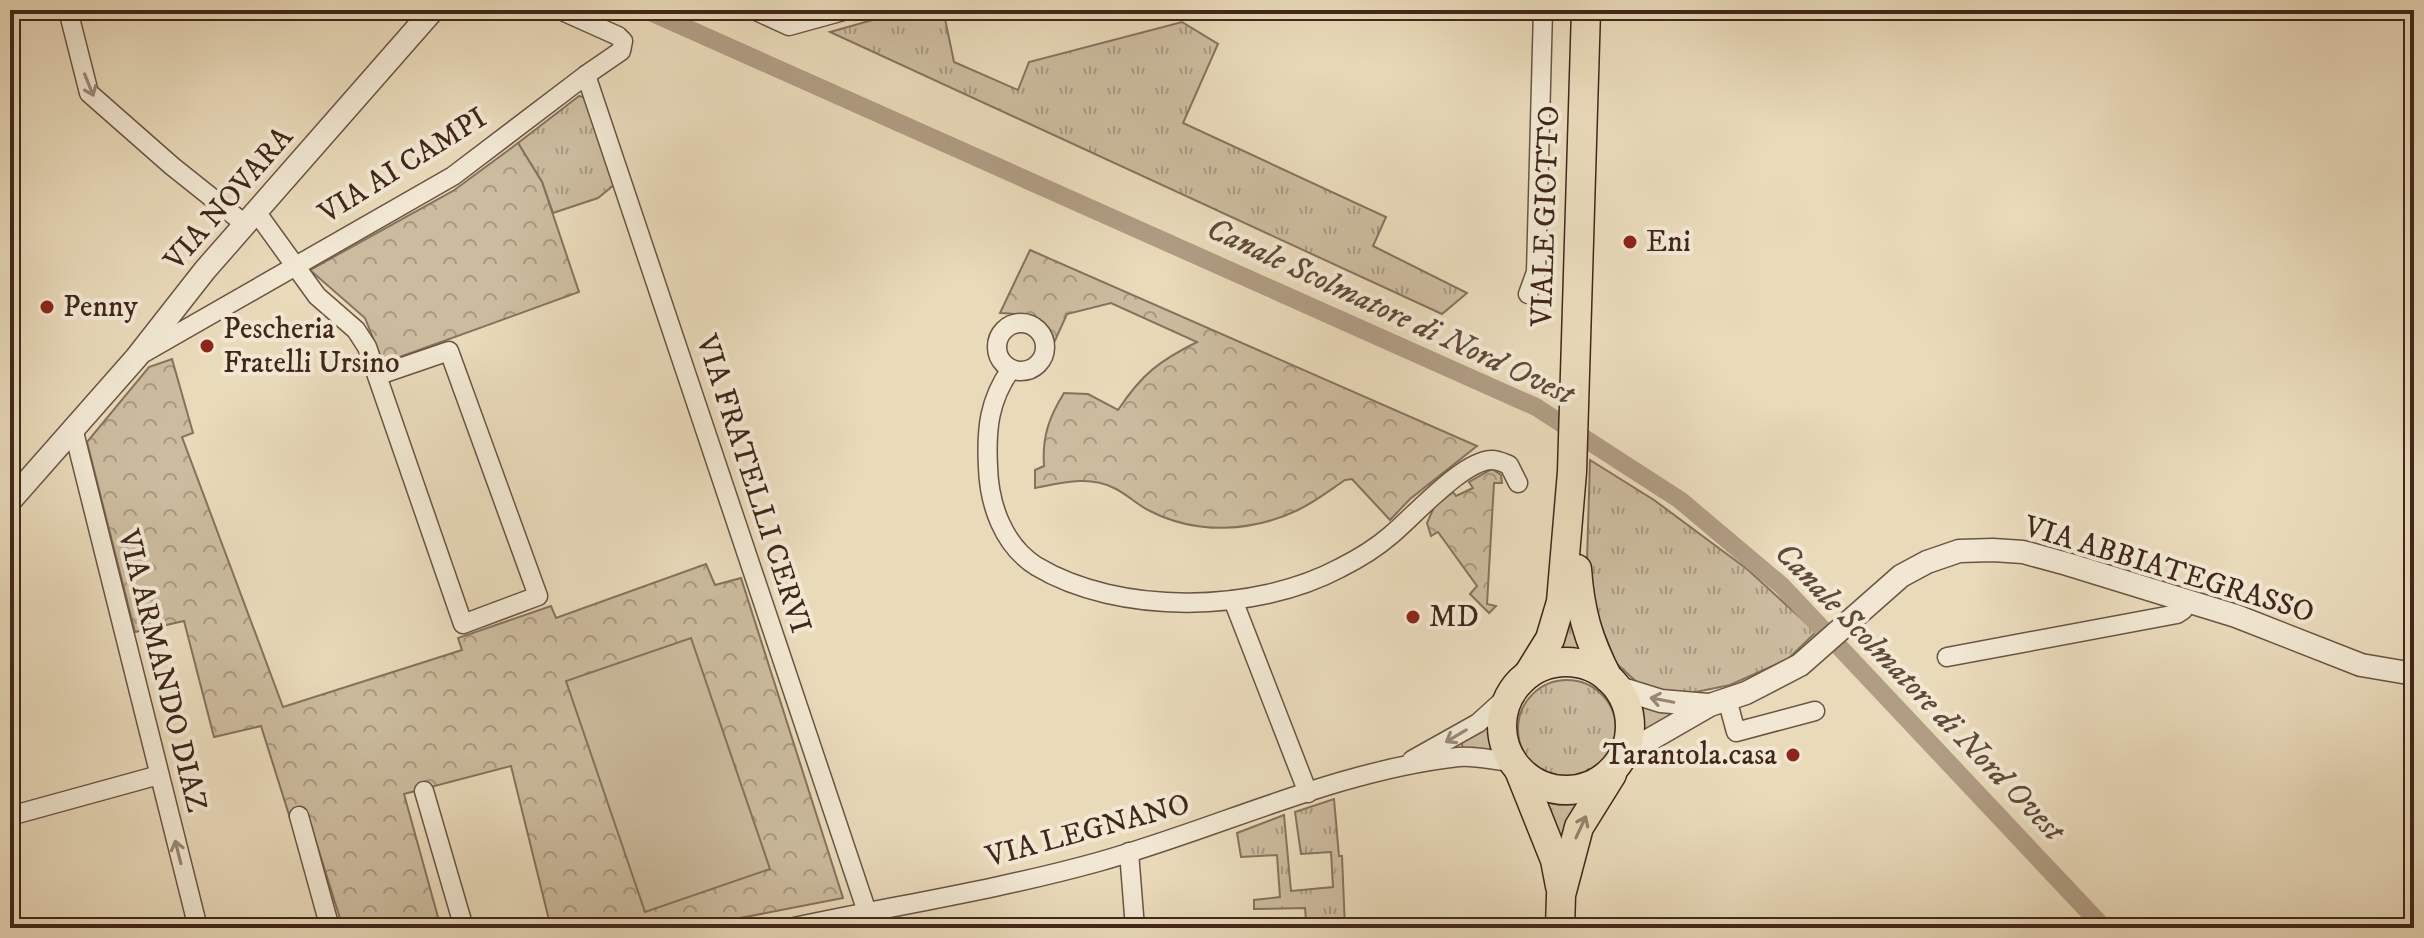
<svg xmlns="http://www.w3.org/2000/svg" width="2424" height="938" viewBox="0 0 2424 938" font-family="'IM FELL DW Pica',serif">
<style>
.grass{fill:url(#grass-tufts);stroke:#86725d;stroke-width:2}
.forest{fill:url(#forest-crowns);stroke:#86725d;stroke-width:2}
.pitch{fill:#ccbc9f;stroke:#86725d;stroke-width:2}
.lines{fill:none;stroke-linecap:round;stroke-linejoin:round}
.canal{stroke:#b09d84;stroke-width:18}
.minor-casing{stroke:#6b5443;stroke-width:21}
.tertiary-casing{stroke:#6b5443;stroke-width:25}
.primary-casing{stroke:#41271b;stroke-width:31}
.minor{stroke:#f1e7d2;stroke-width:18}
.tertiary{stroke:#f1e7d2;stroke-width:22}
.primary{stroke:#e9daba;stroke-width:28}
.oneway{stroke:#998776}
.oneway2{stroke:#95806a}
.poi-dot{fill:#8f2418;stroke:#f1e7d2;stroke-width:3}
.labels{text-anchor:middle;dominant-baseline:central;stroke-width:8;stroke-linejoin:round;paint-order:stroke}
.street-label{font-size:30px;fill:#41271b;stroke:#f1e7d2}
.poi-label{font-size:30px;fill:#41271b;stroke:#f1e7d2;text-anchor:start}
.water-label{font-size:32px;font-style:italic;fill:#624a3a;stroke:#f1e7d2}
</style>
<defs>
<pattern id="grass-tufts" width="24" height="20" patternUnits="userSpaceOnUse" patternTransform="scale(2)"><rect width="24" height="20" fill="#ccbc9f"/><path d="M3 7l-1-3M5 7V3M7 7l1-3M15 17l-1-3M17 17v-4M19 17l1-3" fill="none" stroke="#a79981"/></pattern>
<pattern id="forest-crowns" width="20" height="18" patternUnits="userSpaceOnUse" patternTransform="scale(2)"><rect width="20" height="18" fill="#ccbc9f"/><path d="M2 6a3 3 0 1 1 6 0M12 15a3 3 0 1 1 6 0" fill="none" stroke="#a79981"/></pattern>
</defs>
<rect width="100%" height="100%" fill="#e9daba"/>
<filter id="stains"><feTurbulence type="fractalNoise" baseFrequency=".0025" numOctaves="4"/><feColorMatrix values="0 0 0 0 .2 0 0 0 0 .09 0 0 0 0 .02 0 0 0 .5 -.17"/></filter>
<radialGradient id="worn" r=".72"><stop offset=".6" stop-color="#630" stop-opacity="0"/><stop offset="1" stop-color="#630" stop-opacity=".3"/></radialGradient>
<g class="grass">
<path d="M908 10H933L936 17 944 14 954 62 1018 90 1029 62 1182 22 1218 44 1183 123 1386 217 1373 246 1467 293 1442 314 830 32Z"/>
<path d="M579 96 584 97 614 185 598 198 553 213 542 182 518 143Z"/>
<path d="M1590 460 1654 500 1747 569 1816 632 1788 659 1730 685 1681 695 1641 686 1616 663 1595 610 1587 561Z"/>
<path d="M1569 610 1589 661 1575 657 1549 659Z"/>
<circle cx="1567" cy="729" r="49"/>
<path d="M1639 705 1670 710 1671 714 1645 733 1641 732 1637 707Z"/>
<path d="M1490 722 1494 724 1493 736 1496 749 1493 752 1463 748 1461 742Z"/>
<path d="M1334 799 1339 856H1342L1345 928H1313L1311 926 1308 928H1237L1291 918 1292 921 1306 920 1305 908 1254 909V900L1280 897 1277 855 1241 857 1237 833 1284 815 1291 891 1333 887 1331 852 1301 854 1295 812Z"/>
<path d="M1546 802 1560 805 1580 804 1565 839 1559 840Z"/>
</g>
<g class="forest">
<path d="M518 143 542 182 579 292 383 363 365 318 310 270 453 191Z"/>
<path d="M1030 250 1477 446 1410 499 1390 520 1352 479 1345 480C1330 490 1315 502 1298 510 1252 532 1197 535 1150 511 1137 505 1127 494 1114 488 1089 475 1061 483 1035 488V470L1044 466C1042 437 1049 417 1064 393L1088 394 1118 410C1142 374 1159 361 1197 342L1111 303 1067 314 1053 345C1042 316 1029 314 1000 313Z"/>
<path d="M172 359 193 433 182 437 283 707 462 650 458 638 551 606 556 618 706 564 715 585 741 578 843 898 689 928H551L511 766 404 794 441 928H343L307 813 290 818 261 726 214 737 184 621 135 632 87 442 149 367Z"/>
<path d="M1492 469 1501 475 1502 483H1494L1487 604 1496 606 1489 613 1470 594 1477 586 1438 532 1431 536 1427 523 1434 507 1453 492 1456 496 1473 488 1469 482Z"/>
</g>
<path class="pitch" d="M691 638 770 869 645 912 566 681Z"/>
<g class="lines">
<path class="canal" d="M646 10 1536 407 1680 500 1782 586 2104 928"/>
<defs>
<g id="minor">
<path d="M68 10 89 93 172 166 246 225"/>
<path d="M754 10 789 26 847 10"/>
<path d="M586 75 867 912"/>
<path d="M257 213 317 296 356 330 367 347 463 624 538 596 449 351 379 375"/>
<path d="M1528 294 1536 272 1543 10"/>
<circle cx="1021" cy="347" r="24"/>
<path d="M142 354 453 176 586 75 621 51 623 41 618 36 560 10"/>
<path d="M1011 369C989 400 986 429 988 467 989 504 1003 545 1036 566 1119 616 1256 613 1340 568 1358 559 1376 548 1391 535 1413 517 1463 460 1492 460 1498 460 1504 463 1509 465L1518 483"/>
<path d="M73 428 198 928"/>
<path d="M1233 600 1308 793"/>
<path d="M1947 657 2177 614 2183 610 2187 601"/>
<path d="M1727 699 1736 732 1815 711"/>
<path d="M1412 760 1478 723 1510 694"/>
<path d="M424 791 464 928"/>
<path d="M10 816 159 775"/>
<path d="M299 816 330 928"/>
<path d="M1129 852 1135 928"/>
<path d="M790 928C892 906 997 890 1098 862 1217 829 1334 771 1458 757 1477 755 1494 761 1512 762"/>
</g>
<g id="tertiary">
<path d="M10 501 136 358 205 270 433 10"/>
<path d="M1616 687 1661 701 1708 705"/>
<path d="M1623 755 1710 705 1746 693 1800 665 1901 576 1927 562 1959 551 1993 550 2023 552 2067 564 2236 616 2361 665 2414 674"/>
</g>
<g id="primary">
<path d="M1577 569C1580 611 1588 640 1608 678"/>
<circle cx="1566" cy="726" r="64"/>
<path d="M1529 673 1550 639 1561 602 1572 472 1586 10"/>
<path d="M1519 770 1555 860 1560 886"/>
<path d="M1560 928 1561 895 1579 827 1612 774"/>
</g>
</defs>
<use href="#minor" class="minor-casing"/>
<use href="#tertiary" class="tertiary-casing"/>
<use href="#primary" class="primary-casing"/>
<use href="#minor" class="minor"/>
<use href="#tertiary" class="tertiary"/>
<use href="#primary" class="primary"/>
</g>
<defs><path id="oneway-shaft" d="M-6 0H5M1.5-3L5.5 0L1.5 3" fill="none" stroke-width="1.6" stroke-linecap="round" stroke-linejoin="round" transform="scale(2)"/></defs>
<g class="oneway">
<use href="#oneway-shaft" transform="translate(89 85) rotate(68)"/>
<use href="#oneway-shaft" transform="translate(1662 700) rotate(-169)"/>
<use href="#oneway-shaft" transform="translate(1456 736) rotate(149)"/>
<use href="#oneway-shaft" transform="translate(178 852) rotate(-104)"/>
</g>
<use class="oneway2" href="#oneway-shaft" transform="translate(1581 827) rotate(-65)"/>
<g class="poi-dot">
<circle cx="1630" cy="242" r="8"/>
<circle cx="47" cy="307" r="8"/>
<circle cx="207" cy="346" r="8"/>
<circle cx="1413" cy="617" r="8"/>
<circle cx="1793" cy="755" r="8"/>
</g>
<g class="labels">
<g class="street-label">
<text transform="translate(403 166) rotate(-32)">VIA AI CAMPI</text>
<text transform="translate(229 199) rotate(-49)">VIA NOVARA</text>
<text transform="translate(1546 216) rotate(-88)">VIALE GIOTTO</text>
<text transform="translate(753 484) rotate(72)">VIA FRATELLI CERVI</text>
<text transform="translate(2169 570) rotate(17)">VIA ABBIATEGRASSO</text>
<text transform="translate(162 671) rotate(76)">VIA ARMANDO DIAZ</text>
<text transform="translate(1088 831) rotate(-15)">VIA LEGNANO</text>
</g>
<g class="poi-label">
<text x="1646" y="242">Eni</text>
<text x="63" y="307">Penny</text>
<text x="223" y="329">Pescheria<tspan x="223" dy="34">Fratelli Ursino</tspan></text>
<text x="1429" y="617">MD</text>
<text x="1777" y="755" text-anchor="end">Tarantola.casa</text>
</g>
<g class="water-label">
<text transform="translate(1390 312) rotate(25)">Canale Scolmatore di Nord Ovest</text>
<text transform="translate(1919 692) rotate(46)">Canale Scolmatore di Nord Ovest</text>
</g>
</g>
<rect width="2424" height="938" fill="none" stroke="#e9daba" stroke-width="40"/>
<rect x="12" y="12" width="2400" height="914" fill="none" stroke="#41271b" stroke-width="4"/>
<rect x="20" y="20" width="2384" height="898" fill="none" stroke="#41271b" stroke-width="2"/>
<rect width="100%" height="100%" filter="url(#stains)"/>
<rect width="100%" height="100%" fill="url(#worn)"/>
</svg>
